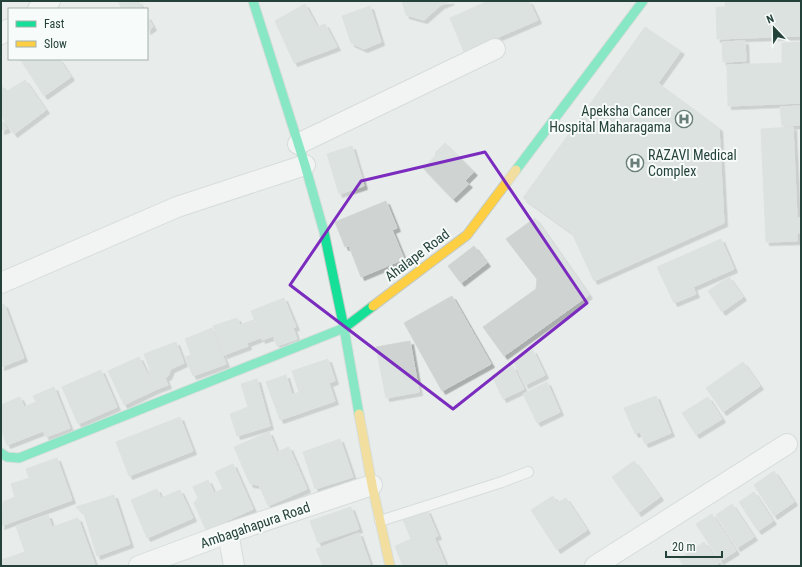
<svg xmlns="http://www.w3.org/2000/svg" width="802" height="567" viewBox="0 0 802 567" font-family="'Roboto Condensed',sans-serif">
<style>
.building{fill:#cfd4d2;stroke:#d1d6d4;filter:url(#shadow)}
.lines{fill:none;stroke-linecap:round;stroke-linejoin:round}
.lane-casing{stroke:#c5cac8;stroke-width:12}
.street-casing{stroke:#c5cac8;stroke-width:22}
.fast-casing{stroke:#c3cbc8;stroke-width:11}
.slow-casing{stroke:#c3cbc8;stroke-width:11}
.lane{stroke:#fcfcfc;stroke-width:10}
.street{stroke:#fcfcfc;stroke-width:20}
.fast{stroke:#16e098;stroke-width:9}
.slow{stroke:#ffcf43;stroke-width:9}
.marked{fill:none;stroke:#7b2cbf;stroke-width:3;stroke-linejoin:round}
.labels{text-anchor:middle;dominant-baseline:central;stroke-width:4;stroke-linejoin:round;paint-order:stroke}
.poi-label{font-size:14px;fill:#24423a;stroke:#f7fbf9;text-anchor:end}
.street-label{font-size:14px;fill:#24423a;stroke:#f7fbf9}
</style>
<defs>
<filter id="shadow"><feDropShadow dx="3.5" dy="3.5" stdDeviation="0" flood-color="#0004"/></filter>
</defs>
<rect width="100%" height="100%" fill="#e8edeb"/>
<g class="building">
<path d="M118 1H138L143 9H122Z"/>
<path d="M402 1H439L441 5 424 20 406 15Z"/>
<path d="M439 1H451L441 5Z"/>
<path d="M488 1H529L538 20 464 52 450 18Z"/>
<path d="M725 1H801V36L717 39 716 7H725Z"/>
<path d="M305 4 317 27 325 24 337 47 294 63 275 21Z"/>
<path d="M370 6 381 42 364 49 351 43 342 16Z"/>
<path d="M147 16 153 27 147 31Z"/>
<path d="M645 27 681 51 658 83 719 128 724 223 594 281 572 233 523 198Z"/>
<path d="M745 41 746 61 723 62 722 42Z"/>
<path d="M801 42V103L728 106 727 65 782 63V43Z"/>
<path d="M20 59H59L71 77 44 96Z"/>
<path d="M25 80 46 110 14 134 1 116V85L6 92Z"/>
<path d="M801 106V125L782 126 780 107Z"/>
<path d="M1 119 7 129 1 131Z"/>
<path d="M793 127 797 218H801V233H797V241L766 242 761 129Z"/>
<path d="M445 143 474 172 465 181 469 184 453 199 423 168 436 155 435 153Z"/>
<path d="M352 146 364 186 339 194 327 154Z"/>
<path d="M386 201 397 228 392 230 404 259 361 277 349 246 345 247 335 222Z"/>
<path d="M535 218 589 295 504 356 483 327 536 289 537 279 506 239Z"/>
<path d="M721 239 734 269 693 287 696 294 674 303 657 267Z"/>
<path d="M474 246 487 263 461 283 448 266Z"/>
<path d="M729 277 743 297 722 312 708 291Z"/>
<path d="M452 296 491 364 442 391 404 323Z"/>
<path d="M284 298 296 327 293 328 297 339 277 346 273 336 262 340 251 311Z"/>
<path d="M4 304 24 358 1 367V305Z"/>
<path d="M237 318 240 325 253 320 260 338 247 343 248 346 224 355 213 326Z"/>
<path d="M212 328 226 364 193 376 185 357 191 355 185 339Z"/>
<path d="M410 341 419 392 386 398 376 347Z"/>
<path d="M176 342 184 363 171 369 168 376 165 378 168 385 155 390 148 371 150 370 144 354Z"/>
<path d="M533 350 545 375 525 385 513 360Z"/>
<path d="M139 357 155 390 124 405 108 371Z"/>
<path d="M328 359 335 381 329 383 335 401 280 420 266 382 286 375 292 395 299 392 292 371Z"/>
<path d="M743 362 760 386 723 412 706 388Z"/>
<path d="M513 366 524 389 503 399 492 376Z"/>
<path d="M101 370 117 407 78 424 62 387Z"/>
<path d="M257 379 270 426 237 436 230 414 248 407 241 384Z"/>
<path d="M547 382 560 412 537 423 523 394Z"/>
<path d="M54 387 70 428 46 437 43 431 7 445 1 429V405L20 397 24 407 36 402 33 396Z"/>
<path d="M656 396 671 433 645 444 640 432 635 434 624 408Z"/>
<path d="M708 397 722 419 696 435 682 413Z"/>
<path d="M180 417 193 451 129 476 116 442Z"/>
<path d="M269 432 277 452 289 447 307 489 268 506 259 485 250 484 234 447Z"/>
<path d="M340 439 353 477 315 489 303 452Z"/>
<path d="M57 458 72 500 1 526 3 502 15 497 11 484 29 478 26 469Z"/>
<path d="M634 461 660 497 638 513 612 477Z"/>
<path d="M233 464 253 509 206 530 194 503 198 498 193 487 208 480 214 493 223 489 215 472Z"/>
<path d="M774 471 794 502 774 516 754 485Z"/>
<path d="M157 489 161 498 180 490 193 518 147 538 131 500Z"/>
<path d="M754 492 773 521 758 531 739 502Z"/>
<path d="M114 495 130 544 97 556 84 514 76 507Z"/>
<path d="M553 496 557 503 566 498 587 530 557 550 531 510Z"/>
<path d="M732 504 754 537 737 548 716 515Z"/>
<path d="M351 507 359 529 318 543 310 521Z"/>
<path d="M427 510 438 536 434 537 446 566H403L395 546 411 539 403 520Z"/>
<path d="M712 514 736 551 720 561 696 524Z"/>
<path d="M48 515 52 527 78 518 95 565 1 566V560L25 552 16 526Z"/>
<path d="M359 533 370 564 364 566H323L316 549Z"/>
<path d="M704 542 719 563 714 566H684L679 559Z"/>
</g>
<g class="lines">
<defs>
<path id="lane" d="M380 521 502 482 528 472"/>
<g id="street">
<path d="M38 9 50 1"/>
<path d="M1 34 9 29"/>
<path d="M298 144 495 49"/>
<path d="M1 283 177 207 305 165"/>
<path d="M228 533 234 566"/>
<path d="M139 566 228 533 372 485"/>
<path d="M595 566 787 444"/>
</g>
<g id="fast">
<path d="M253 1 305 165 324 232 344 328 359 414"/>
<path d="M516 170 643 1"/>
<path d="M1 453 7 457 19 458 344 328 373 306"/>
</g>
<g id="slow">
<path d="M373 306 467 235 516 170"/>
<path d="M359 414 372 485 390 566"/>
</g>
</defs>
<use href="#lane" class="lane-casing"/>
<use href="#street" class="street-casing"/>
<use href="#fast" class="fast-casing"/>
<use href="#slow" class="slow-casing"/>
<use href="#lane" class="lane"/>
<use href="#street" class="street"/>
<use href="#fast" class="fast"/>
<use href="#slow" class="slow"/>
</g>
<path d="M0 0H802V567H0ZM485 152 587 303 453 409 290 285 361 181Z" fill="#e8edeb" fill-opacity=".55" fill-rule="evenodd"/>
<path class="marked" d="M485 152 587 303 453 409 290 285 361 181Z"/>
<defs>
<symbol id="hospital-ring" viewBox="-11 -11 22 22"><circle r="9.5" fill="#f7fbf9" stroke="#697e78" stroke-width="1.5"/><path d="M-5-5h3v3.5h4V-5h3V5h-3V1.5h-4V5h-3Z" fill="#697e78"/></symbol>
</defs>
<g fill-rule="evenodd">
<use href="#hospital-ring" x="674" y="109" width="20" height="20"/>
<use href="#hospital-ring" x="625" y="153" width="20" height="20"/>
</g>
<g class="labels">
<g class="poi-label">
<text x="671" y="111">Apeksha Cancer<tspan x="671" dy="16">Hospital Maharagama</tspan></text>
<text x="648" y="155" text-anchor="start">RAZAVI Medical<tspan x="648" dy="16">Complex</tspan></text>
</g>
<g class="street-label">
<text transform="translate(417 255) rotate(-37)">Ahalape Road</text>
<text transform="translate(255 525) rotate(-19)">Ambagahapura Road</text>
</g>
</g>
<rect width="802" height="567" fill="none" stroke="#24423a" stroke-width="4"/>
<rect x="8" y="8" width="140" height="52" fill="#f7fbf9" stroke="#a3b1ad"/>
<rect x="16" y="21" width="20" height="6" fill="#16e098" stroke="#a3b1ad"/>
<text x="44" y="28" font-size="12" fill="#24423a">Fast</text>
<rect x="16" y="41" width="20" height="6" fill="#ffcf43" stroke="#a3b1ad"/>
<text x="44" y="48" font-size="12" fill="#24423a">Slow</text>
<g transform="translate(774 28) rotate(338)" stroke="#f7fbf9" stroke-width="3" paint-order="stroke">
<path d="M0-3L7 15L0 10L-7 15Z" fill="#24423a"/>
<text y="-6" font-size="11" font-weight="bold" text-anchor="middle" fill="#24423a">N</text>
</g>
<path d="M666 551v6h56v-6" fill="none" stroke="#24423a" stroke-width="2"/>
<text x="672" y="551" font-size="12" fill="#24423a" stroke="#f7fbf9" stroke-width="3" paint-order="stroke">20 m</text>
</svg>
